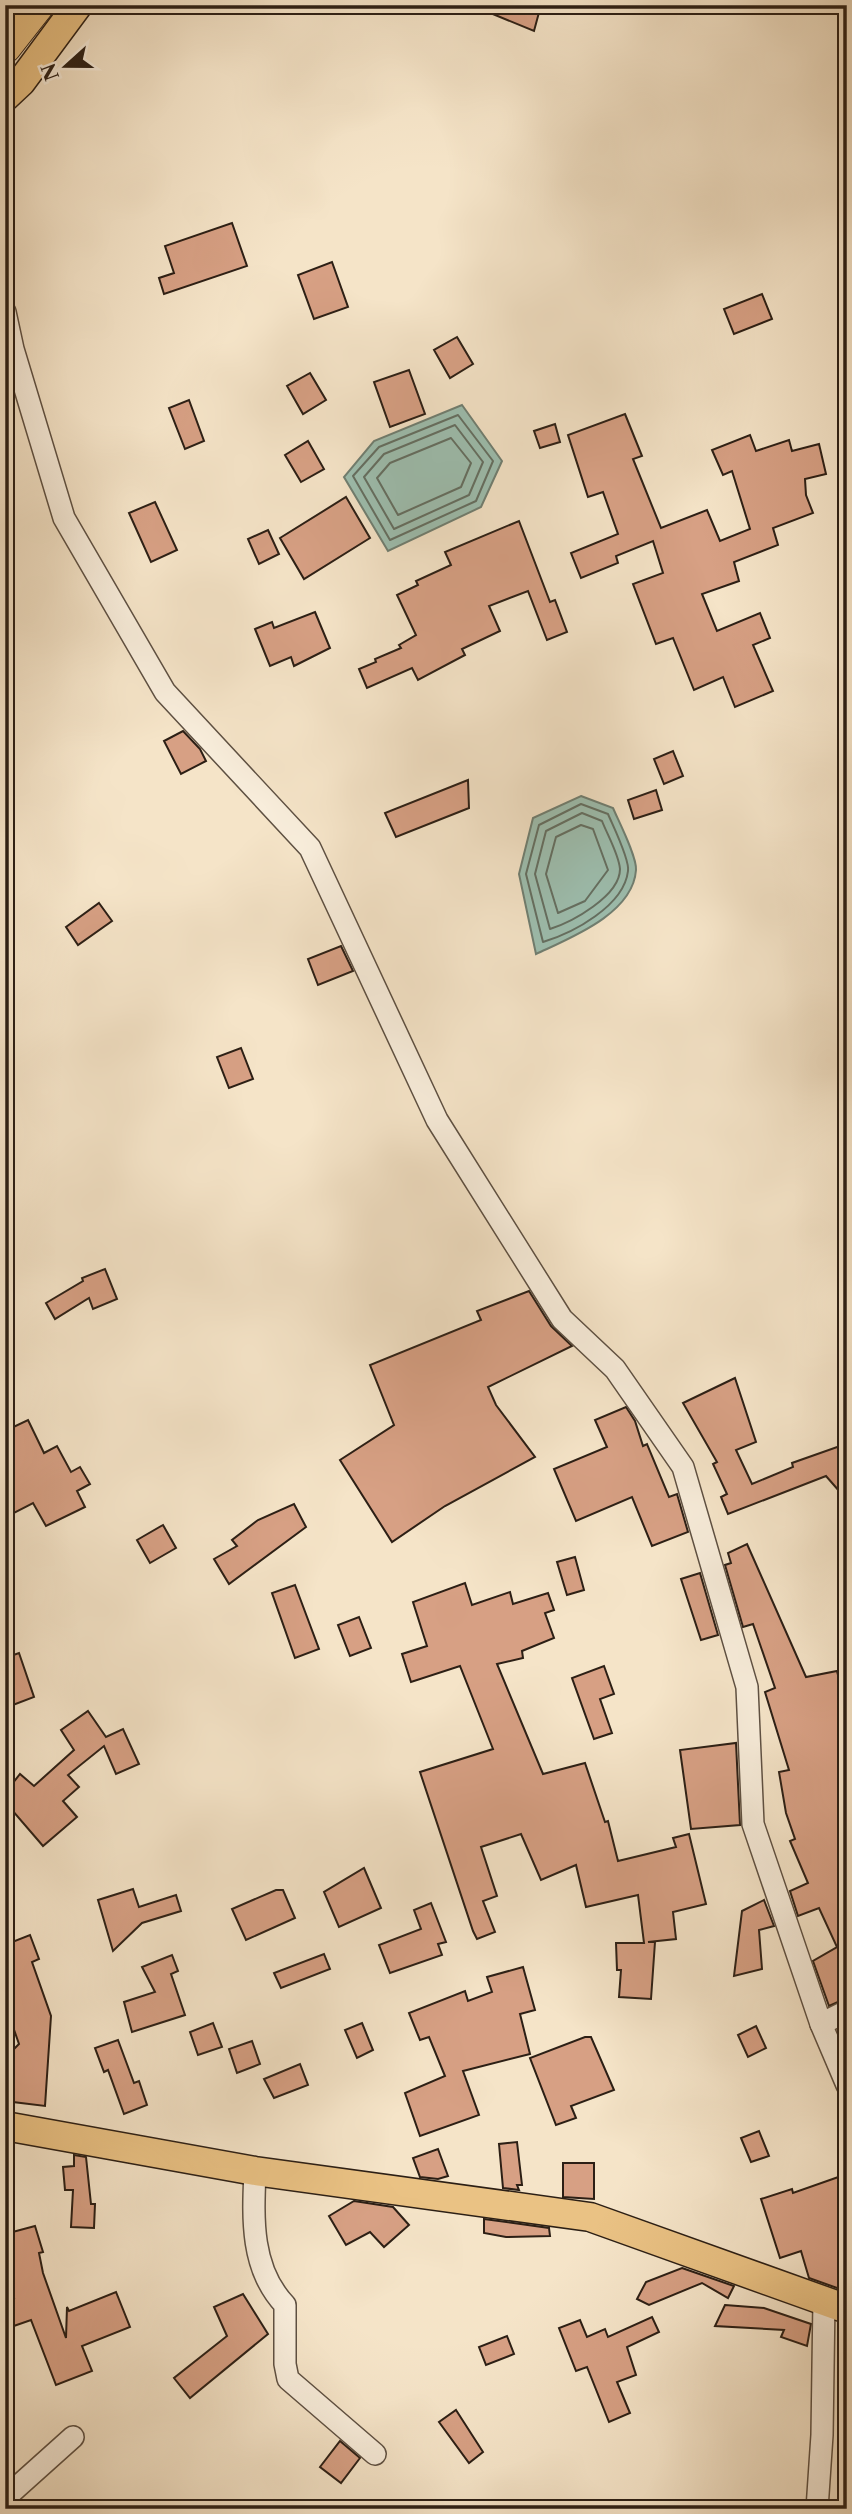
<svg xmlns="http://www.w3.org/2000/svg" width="852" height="2514" viewBox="0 0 852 2514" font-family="'Libre Caslon Text',serif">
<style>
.water{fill:#9dbfb0;stroke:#707f72;stroke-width:2}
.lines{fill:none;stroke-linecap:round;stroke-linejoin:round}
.shore{stroke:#646f62;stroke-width:2}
.building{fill:#d7a084;stroke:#2c1f15;stroke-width:2}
.minor-casing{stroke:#5e5042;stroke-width:24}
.major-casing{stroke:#2c1f15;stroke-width:31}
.highway-casing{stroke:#2c1f15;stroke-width:34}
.minor{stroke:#f8eddb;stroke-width:21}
.major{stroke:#eac284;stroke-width:28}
.highway{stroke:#eac284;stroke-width:32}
</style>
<rect width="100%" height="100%" fill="#f5e4c8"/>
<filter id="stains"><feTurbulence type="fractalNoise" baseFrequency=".00286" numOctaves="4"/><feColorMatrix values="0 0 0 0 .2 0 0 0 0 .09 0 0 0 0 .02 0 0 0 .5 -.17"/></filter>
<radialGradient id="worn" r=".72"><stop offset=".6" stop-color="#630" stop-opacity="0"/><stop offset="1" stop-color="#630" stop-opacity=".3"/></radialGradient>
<g class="water">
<path d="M462 405 502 461 481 507 388 551 344 477 374 441Z"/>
<path d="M581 796 613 808C619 822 637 857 636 870 633 914 570 938 536 954L519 874 533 818Z"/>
</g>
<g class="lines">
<g class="shore">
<path d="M458 415 493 461 476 501 390 540 353 476 379 447Z"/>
<path d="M455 425 483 462 469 495 394 529 364 477 384 454Z"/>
<path d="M451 438 471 463 461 487 398 515 377 478 390 463Z"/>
<path d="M581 804 608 814C613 826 630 860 628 871 624 906 573 933 543 942L526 874 539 825Z"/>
<path d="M582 813 602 821C607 834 619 855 620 869 620 896 572 922 550 929L535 874 546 831Z"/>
<path d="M581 825 593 829 608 870 585 901 558 913 546 874 556 837Z"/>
</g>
</g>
<g class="building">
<path d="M471 5H541L534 31Z"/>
<path d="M232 223 247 266 164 294 159 278 174 273 165 246Z"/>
<path d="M332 262 348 307 314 319 298 275Z"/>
<path d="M762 294 772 319 734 334 724 309Z"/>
<path d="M457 337 473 364 450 378 434 350Z"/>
<path d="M409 370 425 414 390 427 374 382Z"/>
<path d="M310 373 326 400 303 414 287 386Z"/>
<path d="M189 400 204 441 185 449 169 408Z"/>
<path d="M625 414 642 456 633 459 661 528 707 510 720 541 750 529 732 471 723 475 712 450 750 435 756 451 789 440 792 451 819 444 826 474 805 479 806 495 813 513 773 528 778 545 734 562 739 581 702 594 717 631 760 613 770 638 753 645 773 691 735 707 723 677 694 690 673 638 656 644 633 584 663 573 653 541 616 556 618 563 581 578 571 553 618 534 603 492 588 497 568 435Z"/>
<path d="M555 424 560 442 540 448 534 431Z"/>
<path d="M308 441 324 469 301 482 285 455Z"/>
<path d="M346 497 370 538 304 579 280 538Z"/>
<path d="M155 502 177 550 151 562 129 513Z"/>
<path d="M519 521 550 602 555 600 567 632 547 640 528 591 489 606 500 631 462 649 465 655 418 680 412 668 367 688 359 669 376 662 375 659 401 648 399 645 416 635 397 595 418 585 416 581 451 565 445 552Z"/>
<path d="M268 530 279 554 259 564 248 539Z"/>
<path d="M315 612 330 648 294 666 291 657 270 666 255 629 272 622 274 628Z"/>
<path d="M183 731 200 749 206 761 181 774 164 741Z"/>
<path d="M673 751 683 776 664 784 654 759Z"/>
<path d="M468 780 469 808 396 837 385 813Z"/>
<path d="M656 790 662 810 634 819 628 800Z"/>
<path d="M99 903 112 921 78 945 66 927Z"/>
<path d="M341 946 353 971 318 985 308 959Z"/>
<path d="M241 1048 253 1079 229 1088 217 1057Z"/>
<path d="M105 1269 117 1299 93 1309 89 1298 55 1319 46 1303 83 1281 82 1278Z"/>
<path d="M529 1291 551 1326 572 1346 488 1387 496 1405 535 1457 445 1506 392 1542 340 1460 394 1425 370 1365 481 1320 477 1311Z"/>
<path d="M735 1378 756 1442 736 1450 752 1484 793 1467 792 1463 840 1446 847 1463V1500L826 1476 728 1514 721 1497 727 1494 713 1464 717 1462 683 1403Z"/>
<path d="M626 1407 635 1421 643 1446 647 1444 669 1497 677 1494 688 1532 652 1546 632 1497 576 1521 554 1469 607 1447 595 1420Z"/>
<path d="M28 1420 44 1453 57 1446 71 1472 80 1467 90 1484 77 1491 85 1507 46 1526 33 1503 14 1513 5 1494V1431Z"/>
<path d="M294 1504 306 1527 229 1584 214 1559 237 1546 232 1540 258 1520Z"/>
<path d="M163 1525 176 1548 150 1563 137 1540Z"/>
<path d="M747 1544 806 1677 837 1671 844 1699 839 1700 847 1720V1998L829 2006 813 1961 837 1947 819 1908 798 1916 790 1891 808 1883 790 1841 795 1839 786 1813 779 1772 789 1770 765 1692 775 1688 753 1624 743 1627 725 1565 731 1563 728 1553Z"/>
<path d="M575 1557 584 1590 567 1595 557 1562Z"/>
<path d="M700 1573 718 1635 701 1640 681 1579Z"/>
<path d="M465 1583 472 1605 510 1592 513 1604 548 1593 554 1610 545 1613 554 1638 522 1651 523 1658 497 1664 543 1774 585 1763 605 1822 608 1821 618 1861 676 1847 673 1838 689 1834 706 1904 673 1912 676 1939 648 1942H655L651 1999 619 1997 621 1970H617L616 1943H644L638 1895 586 1907 576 1865 541 1880 521 1834 481 1847 497 1896 483 1901 495 1932 477 1939 473 1931 420 1772 493 1749 460 1666 411 1682 402 1654 427 1646 413 1602Z"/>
<path d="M295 1585 319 1649 295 1658 272 1593Z"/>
<path d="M359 1617 371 1648 350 1656 338 1625Z"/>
<path d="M19 1653 34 1697 5 1708V1658Z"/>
<path d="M604 1666 614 1694 600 1699 612 1733 594 1739 572 1678Z"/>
<path d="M88 1711 106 1737 123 1729 139 1764 116 1774 104 1746 68 1775 79 1787 63 1801 77 1817 43 1846 5 1802V1793L20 1774 34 1786 74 1750 61 1730Z"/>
<path d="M736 1743 740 1825 691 1829 680 1750Z"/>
<path d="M364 1868 381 1908 339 1927 324 1892Z"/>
<path d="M133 1889 139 1907 176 1895 181 1911 142 1923 113 1951 98 1900Z"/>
<path d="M276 1890H283L295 1918 246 1940 232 1909Z"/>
<path d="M764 1900 774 1926 759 1930 762 1969 734 1976 742 1911Z"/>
<path d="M431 1903 446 1942 438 1944 442 1955 390 1973 379 1945 421 1929 414 1910Z"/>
<path d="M30 1935 39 1959 32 1962 51 2016 45 2106 5 2101V2058L19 2044 5 2004V1958L11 1955 7 1944Z"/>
<path d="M324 1954 330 1969 281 1988 274 1973Z"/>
<path d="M172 1955 178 1971 171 1974 185 2015 132 2032 124 2002 155 1992 142 1967Z"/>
<path d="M523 1967 535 2010 520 2014 530 2054 463 2071 479 2115 420 2136 405 2093 445 2076 429 2037 420 2040 409 2013 465 1991 468 2001 492 1992 487 1977Z"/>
<path d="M213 2023 222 2047 198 2055 190 2032Z"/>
<path d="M362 2023 373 2050 357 2058 345 2030Z"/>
<path d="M756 2026 766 2048 748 2057 738 2035Z"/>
<path d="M585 2037H591L614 2090 571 2106 576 2118 556 2125 530 2058Z"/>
<path d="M118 2040 134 2083 139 2081 147 2105 124 2114 108 2070 104 2072 95 2048Z"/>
<path d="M252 2041 260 2064 237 2073 229 2049Z"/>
<path d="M300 2064 308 2085 274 2098 264 2079Z"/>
<path d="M759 2131 769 2156 751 2162 741 2138Z"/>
<path d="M517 2142 522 2185H517L519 2190 503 2188 499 2144Z"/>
<path d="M438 2149 448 2176 438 2179 420 2177 413 2158Z"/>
<path d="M74 2155 86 2157 91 2204H95L94 2228 71 2227 73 2190H65L63 2167 74 2166Z"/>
<path d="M563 2163H594V2199L563 2197Z"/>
<path d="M847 2174V2285L837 2288 809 2278 801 2251 780 2258 761 2199 792 2189 793 2193Z"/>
<path d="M354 2201 393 2207 409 2225 384 2247 370 2232 346 2245 329 2216Z"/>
<path d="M484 2219 549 2228 550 2236 506 2237 484 2233Z"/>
<path d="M35 2226 43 2252 39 2253 43 2273 66 2338 67 2307 69 2311 116 2292 130 2327 82 2346 92 2371 56 2385 31 2320 5 2329V2301L14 2298 5 2269V2234Z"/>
<path d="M682 2268 734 2286 728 2298 702 2283 649 2305 637 2299 646 2282Z"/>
<path d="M243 2294 268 2334 190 2398 174 2378 227 2336 214 2307Z"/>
<path d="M725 2305 764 2308 811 2324 807 2346 781 2337 784 2330 715 2326Z"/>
<path d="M652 2317 659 2332 627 2347 636 2375 617 2382 630 2413 609 2422 587 2367 576 2371 559 2328 580 2320 587 2337 605 2329 608 2337Z"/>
<path d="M507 2336 514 2354 486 2365 479 2347Z"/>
<path d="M456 2410 483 2452 469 2463 439 2422Z"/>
<path d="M340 2441 360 2458 341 2483 320 2467Z"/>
</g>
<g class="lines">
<defs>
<g id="minor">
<path d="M5 312 13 349 64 518 165 692 310 848 437 1120 562 1319 615 1369 683 1467 747 1687 753 1824 821 2024 847 2085"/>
<path d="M821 2024 847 2011"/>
<path d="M255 2171C253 2217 250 2268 285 2305V2364L288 2379 375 2454"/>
<path d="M5 2498 73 2437"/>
<path d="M817 2509 822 2435 824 2300"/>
</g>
<g id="major">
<path d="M5 97 21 82 78 5"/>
<path d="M5 2126 255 2171 590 2217 847 2309"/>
</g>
<g id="highway">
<path d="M5 9 8 5"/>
<path d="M5 47 38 5"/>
</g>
</defs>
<use href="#minor" class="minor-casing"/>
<use href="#major" class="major-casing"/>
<use href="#highway" class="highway-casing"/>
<use href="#minor" class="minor"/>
<use href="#major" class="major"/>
<use href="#highway" class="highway"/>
</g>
<rect width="852" height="2514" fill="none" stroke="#f5e4c8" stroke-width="28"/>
<rect x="7" y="7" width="838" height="2500" fill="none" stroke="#2c1f15" stroke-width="3.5"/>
<rect x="14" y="14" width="824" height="2486" fill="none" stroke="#2c1f15" stroke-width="2"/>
<g transform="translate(66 66) rotate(249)" stroke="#f8eddb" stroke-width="5" paint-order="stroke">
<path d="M0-5L12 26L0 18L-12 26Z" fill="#2c1f15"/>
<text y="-10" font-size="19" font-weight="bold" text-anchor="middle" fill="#2c1f15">N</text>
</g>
<rect width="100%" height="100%" filter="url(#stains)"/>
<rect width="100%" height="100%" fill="url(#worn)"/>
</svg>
